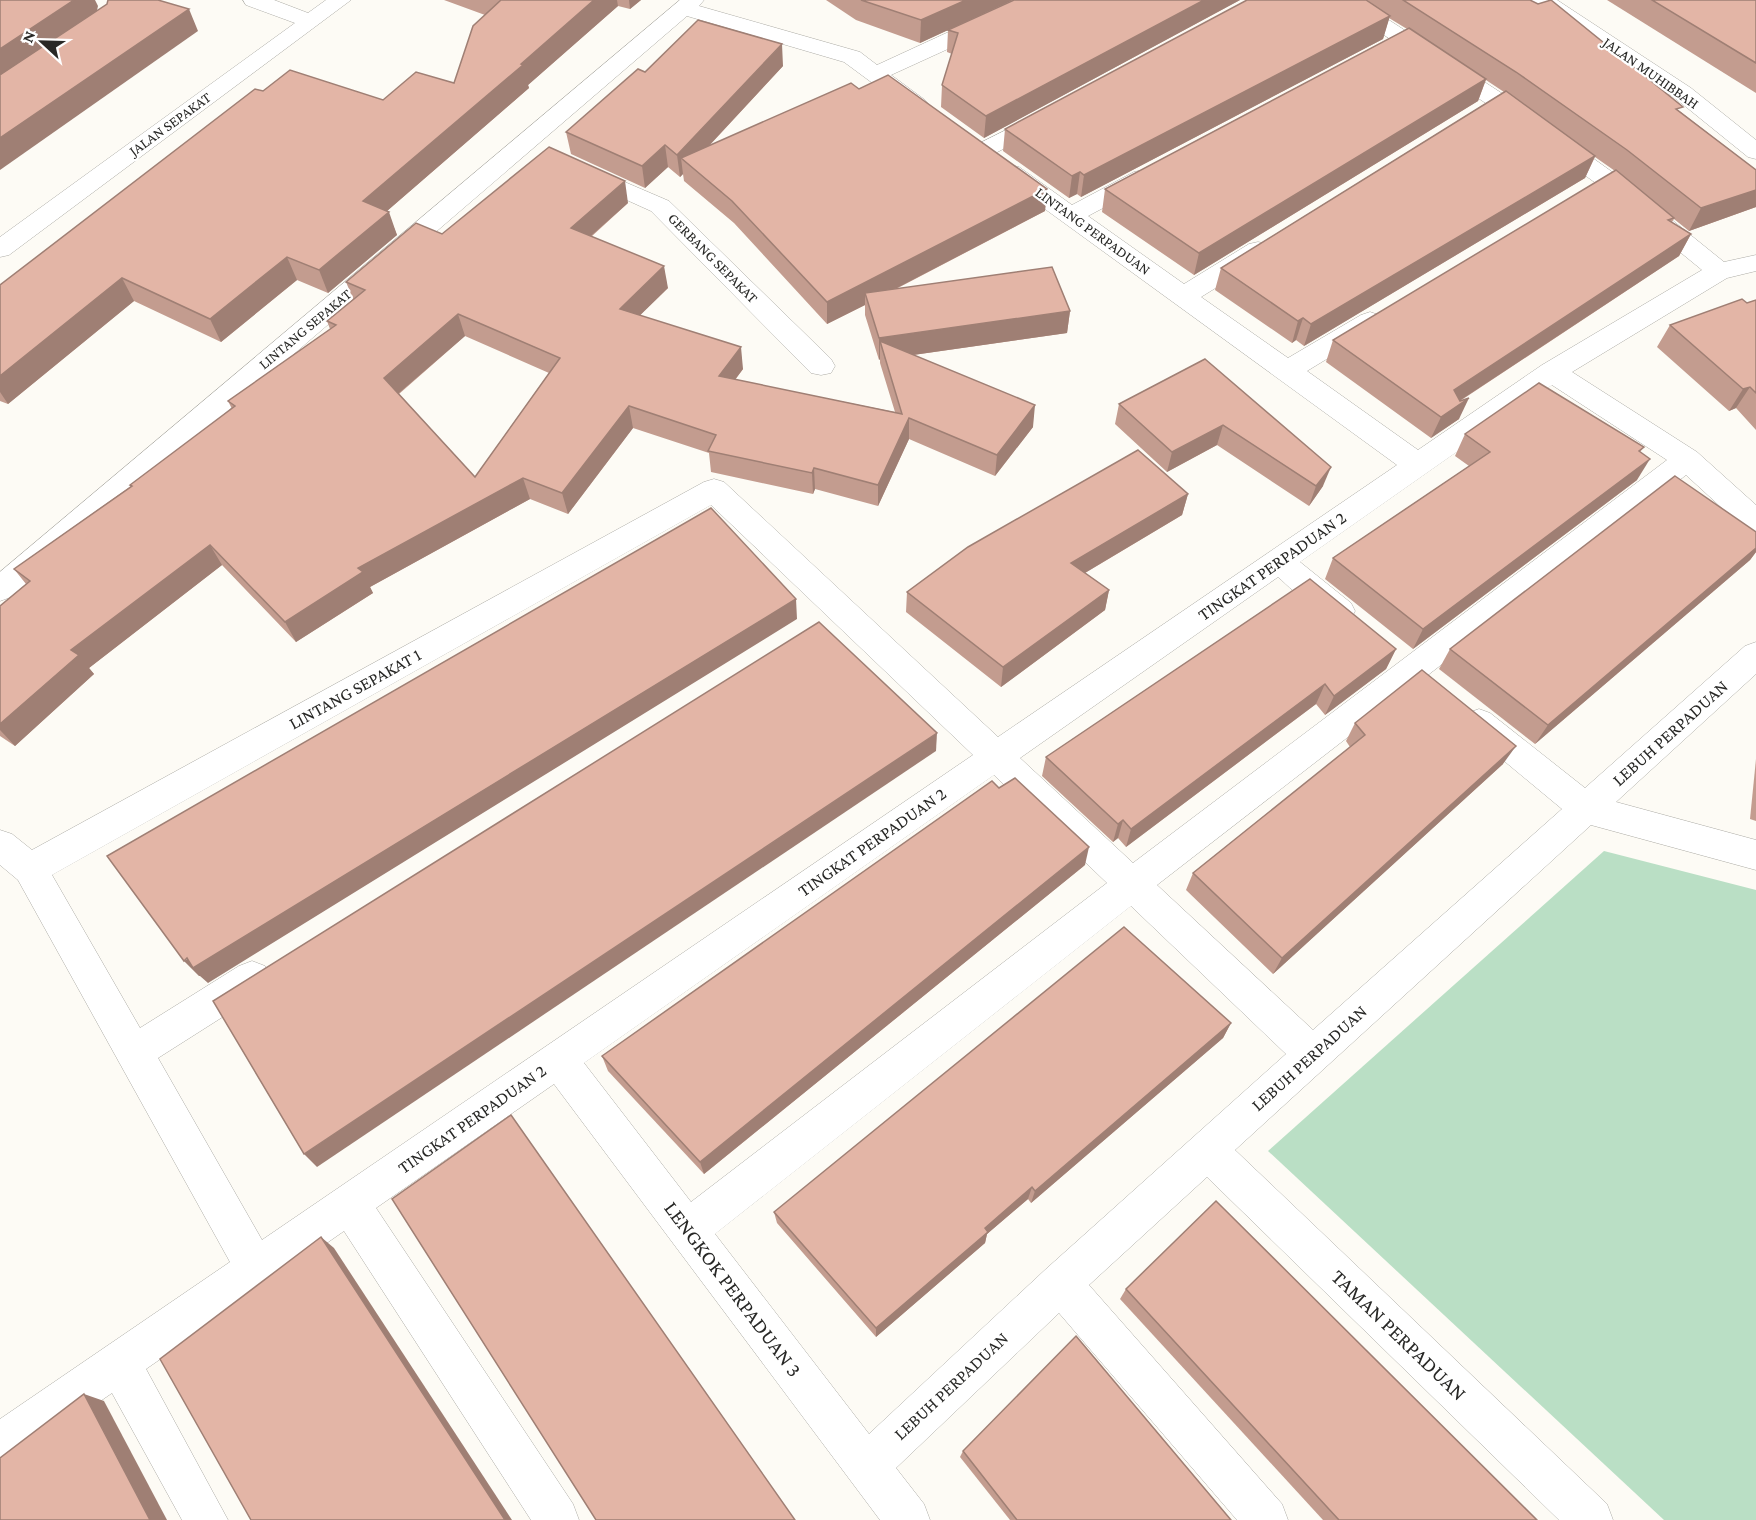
<svg xmlns="http://www.w3.org/2000/svg" width="1756" height="1520" viewBox="0 0 1756 1520" font-family="'Crimson Pro',serif">
<style>
.green{fill:#badfc5}
.lines{fill:none;stroke-linecap:round;stroke-linejoin:round}
.minor-casing{stroke:#acaba5;stroke-width:1}
.minor{fill:#fff;fill-rule:evenodd}
.wall{fill:#c39c8f;fill-rule:evenodd}
.shaded-wall{fill:#9f7f74}
.building{fill:#e3b5a6;stroke:#9f7f74;stroke-width:1.5;fill-rule:evenodd}
.labels{text-anchor:middle;dominant-baseline:central;stroke-width:4.5;stroke-linejoin:round;paint-order:stroke}
.far-street-label{font-size:15px;fill:#282826;stroke:#fff}
.street-label{font-size:18px;fill:#282826;stroke:#fff}
.near-street-label{font-size:21px;fill:#282826;stroke:#fff}
</style>
<rect width="100%" height="100%" fill="#fdfbf5"/>
<path class="green" d="M1604 851 1756 890V1520H1664L1268 1151Z"/>
<g class="lines">
<defs>
<g id="minor">
<path d="M243 0H274L308 13 326 0H351L9 255 0 257V237L295 23 246 5Z"/>
<path d="M680 0H704L699 6 860 52 877 65 1018 0H1047L1044 5 891 75 925 100 929 105 925 110H909L844 62 687 16 11 597 0 601V572Z"/>
<path d="M1332 0H1358L1506 96 1615 174 1724 262 1756 255V271L1727 278 1572 372 1697 452 1756 505V533L1746 530 1686 475 1157 885 1313 1030 1562 809 1468 731 1463 722 1468 713 1479 709 1490 713 1585 788 1745 646 1756 642V674L1616 802 1756 840V870L1591 825 1235 1150 1607 1504 1613 1520H1559L1207 1177 1089 1285 1282 1504 1288 1520H1237L1059 1313 896 1468 924 1504 930 1520H880L554 1084 376 1208 573 1504 579 1520H531L344 1231 146 1369 228 1520H182L112 1393 15 1460 0 1467V1419L230 1262 18 880 0 865V830L12 834 32 850 704 482 714 479 724 482 998 737 1397 465 1001 177 998 172 1001 167 1010 165 1019 167 1072 205 1134 172 1143 170 1152 172 1155 177 1152 182 1088 216 1184 284 1249 244 1258 242 1267 244 1271 250 1267 256 1201 297 1288 358 1361 315 1370 312 1379 315 1383 321 1379 327 1307 371 1418 450 1542 365 1702 270 1597 184 1490 106ZM1552 385 1667 460 1133 863 1020 758 1278 577C1297 593 1325 628 1351 619L1355 611 1351 603 1300 562ZM711 505 973 755 262 1240 158 1058 265 990 270 978 265 966 252 961 239 966 140 1028 52 875ZM994 775 1107 883 691 1202 584 1063ZM1131 906 1286 1054 1046 1269 869 1434 715 1234Z"/>
<path d="M1531 0H1557L1691 88 1756 140V159L1748 157 1675 98Z"/>
<path d="M1044 111 1052 113 1056 118 1052 123 990 156 982 158 974 156 970 151 974 146Z"/>
<path d="M585 165 669 201 831 359 835 366 831 373 821 375 811 373 651 211 576 177 573 172 576 167Z"/>
</g>
</defs>
<use href="#minor" class="minor-casing"/>
<use href="#minor" class="minor"/>
</g>
<g class="wall">
<path d="M444 0H641L630 9 618 6 528 85 529 88 387 211 397 235 328 293 297 280 221 342 134 301 8 404 0 401V285L263 91 383 100 454 83 485 15Z"/>
<path d="M826 0H1013L920 43 856 20Z"/>
<path d="M1014 0H1240L984 138 941 107 942 85 952 54 947 52 948 30Z"/>
<path d="M1247 0H1530L1681 112 1756 170V207L1689 231 1674 219 1672 222 1691 234 1679 256 1460 401 1459 419 1431 438 1326 362 1333 340 1615 171 1595 157 1585 178 1304 346 1296 340 1292 343 1215 290 1221 268 1504 92 1486 80 1478 101 1194 275 1102 212 1105 189 1407 29 1389 18 1383 39 1081 197 1077 194 1069 198 1003 151 1005 129Z"/>
<path d="M1607 0H1756V93Z"/>
<path d="M783 66 709 146 859 89 1047 189 1045 211 896 289 1070 311 1067 333 913 355 1033 427 995 476 909 439 878 506 815 489 813 494 711 472 709 453 633 428 568 514 530 499 370 587 373 593 296 642 222 565 89 668 94 674 15 746 0 736V606L26 584 14 569 131 486 130 485 232 409 228 401 330 329 327 321 353 299 346 282 442 234 628 203 591 237 668 288 640 315 743 369 735 380 895 412 880 363V359L879 360 865 315V305L827 324 734 223 684 181 683 174 680 177 668 167 645 188 571 154 566 132 645 72ZM465 336 549 373 475 477 399 394Z"/>
<path d="M1756 300V430L1736 408 1729 411 1657 347 1670 325Z"/>
<path d="M1205 359 1323 486 1309 506 1217 445 1167 472 1115 424 1119 404Z"/>
<path d="M1465 434 1644 447 1640 452 1637 480 1413 649 1325 579 1333 558 1469 466 1455 456Z"/>
<path d="M1188 494 1182 515 1085 573 1109 590 1105 610 1001 687 906 612 907 592Z"/>
<path d="M1756 532V552L1750 560 1535 744 1439 669 1450 649Z"/>
<path d="M1396 649 1386 669 1325 715 1316 704 1126 847 1118 838 1113 842 1042 776 1046 757Z"/>
<path d="M1355 723 1503 764 1273 974 1186 890 1193 873 1350 747 1346 741Z"/>
<path d="M1756 759V821L1750 819Z"/>
<path d="M1085 865 704 1174 608 1071 602 1056Z"/>
<path d="M1231 1023 1223 1038 1031 1203 1028 1199 987 1234 985 1243 876 1337 777 1223 774 1212Z"/>
<path d="M1126 1289 1537 1520H1323L1120 1299Z"/>
<path d="M963 1451 1231 1520H1010L960 1457Z"/>
</g>
<g class="shaded-wall">
<path d="M74 0H95L98 6 96 15 0 79V49Z"/>
<path d="M594 0H617L618 6 528 85 529 88 372 224 363 201Z"/>
<path d="M629 0H641L630 9Z"/>
<path d="M966 0H1013L920 43 921 20Z"/>
<path d="M1204 0H1240L984 138 986 116Z"/>
<path d="M189 9 198 31 0 170V138Z"/>
<path d="M1390 16 1383 39 1081 197 1084 175Z"/>
<path d="M782 44 783 66 690 166 681 158 683 174 680 177 677 155Z"/>
<path d="M1486 79 1478 101 1194 275 1199 253Z"/>
<path d="M665 145 668 167 645 188 642 166Z"/>
<path d="M1595 156 1585 178 1304 346 1311 324Z"/>
<path d="M1080 172 1077 194 1069 198 1072 176Z"/>
<path d="M625 181 628 203 575 250 571 228Z"/>
<path d="M1047 189 1045 211 868 303 865 293V305L827 324V302Z"/>
<path d="M1756 190V207L1689 231 1701 208Z"/>
<path d="M389 212 397 235 328 293 319 270Z"/>
<path d="M1691 234 1679 256 1444 411 1454 390Z"/>
<path d="M287 257 297 280 221 342 210 319Z"/>
<path d="M664 266 668 288 624 331 620 309Z"/>
<path d="M122 278 134 301 8 404 0 392V376Z"/>
<path d="M1070 311 1067 333 885 359 880 341V359L879 360V338Z"/>
<path d="M458 314 465 336 392 399 384 378Z"/>
<path d="M1303 318 1296 340 1292 343 1298 321Z"/>
<path d="M741 347 743 369 721 398 719 376Z"/>
<path d="M1750 387 1736 408 1729 411 1743 389Z"/>
<path d="M1469 398 1459 419 1431 438 1441 417Z"/>
<path d="M1035 405 1033 427 995 476 997 455Z"/>
<path d="M629 406 633 428 568 514 562 493Z"/>
<path d="M909 418V439L878 506V485Z"/>
<path d="M1223 425 1217 445 1167 472 1172 452Z"/>
<path d="M1650 459 1637 480 1413 649 1423 629Z"/>
<path d="M1331 467 1323 486 1309 506 1316 486Z"/>
<path d="M814 468 815 489 813 494 812 473Z"/>
<path d="M523 478 530 499 370 587 373 593 296 642 285 622 358 568Z"/>
<path d="M1188 494 1182 515 1068 583 1071 563Z"/>
<path d="M210 545 222 565 89 668 94 674 15 746 0 730V724L71 650Z"/>
<path d="M1756 548V552L1750 560 1535 744 1548 725Z"/>
<path d="M1109 590 1105 610 1001 687 1003 667Z"/>
<path d="M796 599 797 619 208 983 200 976H199L184 961Z"/>
<path d="M1396 649 1386 669 1325 715 1334 696Z"/>
<path d="M1325 684 1316 704 1126 847 1131 829Z"/>
<path d="M937 733 936 751 317 1167 304 1154Z"/>
<path d="M1516 746 1503 764 1273 974 1282 958Z"/>
<path d="M1123 820 1118 838 1113 842 1118 824Z"/>
<path d="M1089 847 1085 865 704 1174 700 1162Z"/>
<path d="M1231 1023 1223 1038 1031 1203 1035 1191Z"/>
<path d="M1032 1187 1028 1199 987 1234 985 1243 876 1337V1328L985 1228Z"/>
<path d="M321 1237 334 1248 512 1520H505Z"/>
<path d="M84 1394 104 1401 167 1520H150Z"/>
</g>
<g class="building">
<path d="M0 0H74L0 49Z"/>
<path d="M108 0H158L189 9 0 138V75L107 4Z"/>
<path d="M501 0H594L521 64 523 65 363 201 389 212 319 270 287 257 210 319 122 278 0 376V285L255 89 263 91 290 70 383 100 416 72 454 83 473 26Z"/>
<path d="M861 0H966L921 20Z"/>
<path d="M1014 0H1204L986 116 942 85 958 33 948 30Z"/>
<path d="M1247 0H1366L1390 16 1084 175 1080 172 1072 176 1005 129Z"/>
<path d="M1403 0H1530L1538 4 1551 0 1683 107 1676 109 1756 170V190L1701 208 1627 150 1516 72Z"/>
<path d="M1652 0H1756V63Z"/>
<path d="M698 20 782 44 677 155 665 145 642 166 566 132 638 69 645 72Z"/>
<path d="M1409 28 1486 79 1199 253 1105 189Z"/>
<path d="M888 75 1047 189 827 302 732 201 681 158 851 83 859 89Z"/>
<path d="M1506 91 1595 156 1311 324 1303 318 1298 321 1221 268Z"/>
<path d="M549 147 625 181 571 228 664 266 620 309 741 347 719 376 902 414 880 341 1035 405 997 455 909 418 878 485 814 468 812 473 708 451 716 435 629 406 562 493 523 478 358 568 363 572 285 622 210 545 71 650 79 655 0 724V606L30 581 14 569 132 486 130 485 235 406 228 401 336 325 327 321 365 290 346 282 416 223 442 234ZM458 314 560 358 475 477 384 378Z"/>
<path d="M1616 170 1674 218 1668 220 1691 234 1454 390 1460 401 1469 398 1441 417 1333 340Z"/>
<path d="M1052 267 1070 311 879 338 865 293Z"/>
<path d="M1742 299 1747 303 1756 300V393L1750 387 1743 389 1670 325Z"/>
<path d="M1205 359 1331 467 1316 486 1223 425 1172 452 1119 404Z"/>
<path d="M1539 383 1644 447 1639 451 1650 459 1423 629 1333 558 1490 452 1465 434Z"/>
<path d="M1138 450 1188 494 1071 563 1109 590 1003 667 907 592 968 547Z"/>
<path d="M1675 476 1756 532V548L1548 725 1450 649Z"/>
<path d="M711 508 796 599 193 968 187 958 184 961 107 856Z"/>
<path d="M1310 579 1396 649 1334 696 1325 684 1131 829 1123 820 1118 824 1046 757Z"/>
<path d="M819 622 937 733 304 1154 213 1001Z"/>
<path d="M1422 670 1516 746 1282 958 1193 873 1365 735 1355 723Z"/>
<path d="M1015 778 1089 847 700 1162 602 1056 992 781 999 788Z"/>
<path d="M1124 927 1231 1023 1035 1191 1032 1187 985 1228 988 1232 876 1328 774 1212Z"/>
<path d="M511 1115 795 1520H596L392 1199Z"/>
<path d="M1216 1201 1537 1520H1339L1126 1289Z"/>
<path d="M321 1237 505 1520H251L160 1359Z"/>
<path d="M1076 1336 1231 1520H1017L963 1451Z"/>
<path d="M84 1394 150 1520H0V1458Z"/>
</g>
<g class="labels">
<g class="far-street-label">
<text transform="translate(1651 73) rotate(35)">JALAN MUHIBBAH</text>
<text transform="translate(170 124) rotate(-36)">JALAN SEPAKAT</text>
<text transform="translate(1093 231) rotate(36)">LINTANG PERPADUAN</text>
<text transform="translate(713 258) rotate(45)">GERBANG SEPAKAT</text>
<text transform="translate(305 329) rotate(-40)">LINTANG SEPAKAT</text>
</g>
<g class="street-label">
<text transform="translate(1272 566) rotate(-35)">TINGKAT PERPADUAN 2</text>
<text transform="translate(355 689) rotate(-29)">LINTANG SEPAKAT 1</text>
<text transform="translate(1670 733) rotate(-42)">LEBUH PERPADUAN</text>
<text transform="translate(872 842) rotate(-35)">TINGKAT PERPADUAN 2</text>
<text transform="translate(1309 1058) rotate(-42)">LEBUH PERPADUAN</text>
<text transform="translate(472 1119) rotate(-35)">TINGKAT PERPADUAN 2</text>
<text transform="translate(951 1386) rotate(-43)">LEBUH PERPADUAN</text>
</g>
<g class="near-street-label">
<text transform="translate(733 1289) rotate(53)">LENGKOK PERPADUAN 3</text>
<text transform="translate(1399 1335) rotate(44)">TAMAN PERPADUAN</text>
</g>
</g>
<g transform="translate(42 42) rotate(292)" stroke="#ffffff" stroke-width="4.5" paint-order="stroke">
<path d="M0-4.5L10 22L0 15L-10 22Z" fill="#282826"/>
<text y="-9" font-size="16" font-weight="bold" text-anchor="middle" fill="#282826">N</text>
</g>
</svg>
